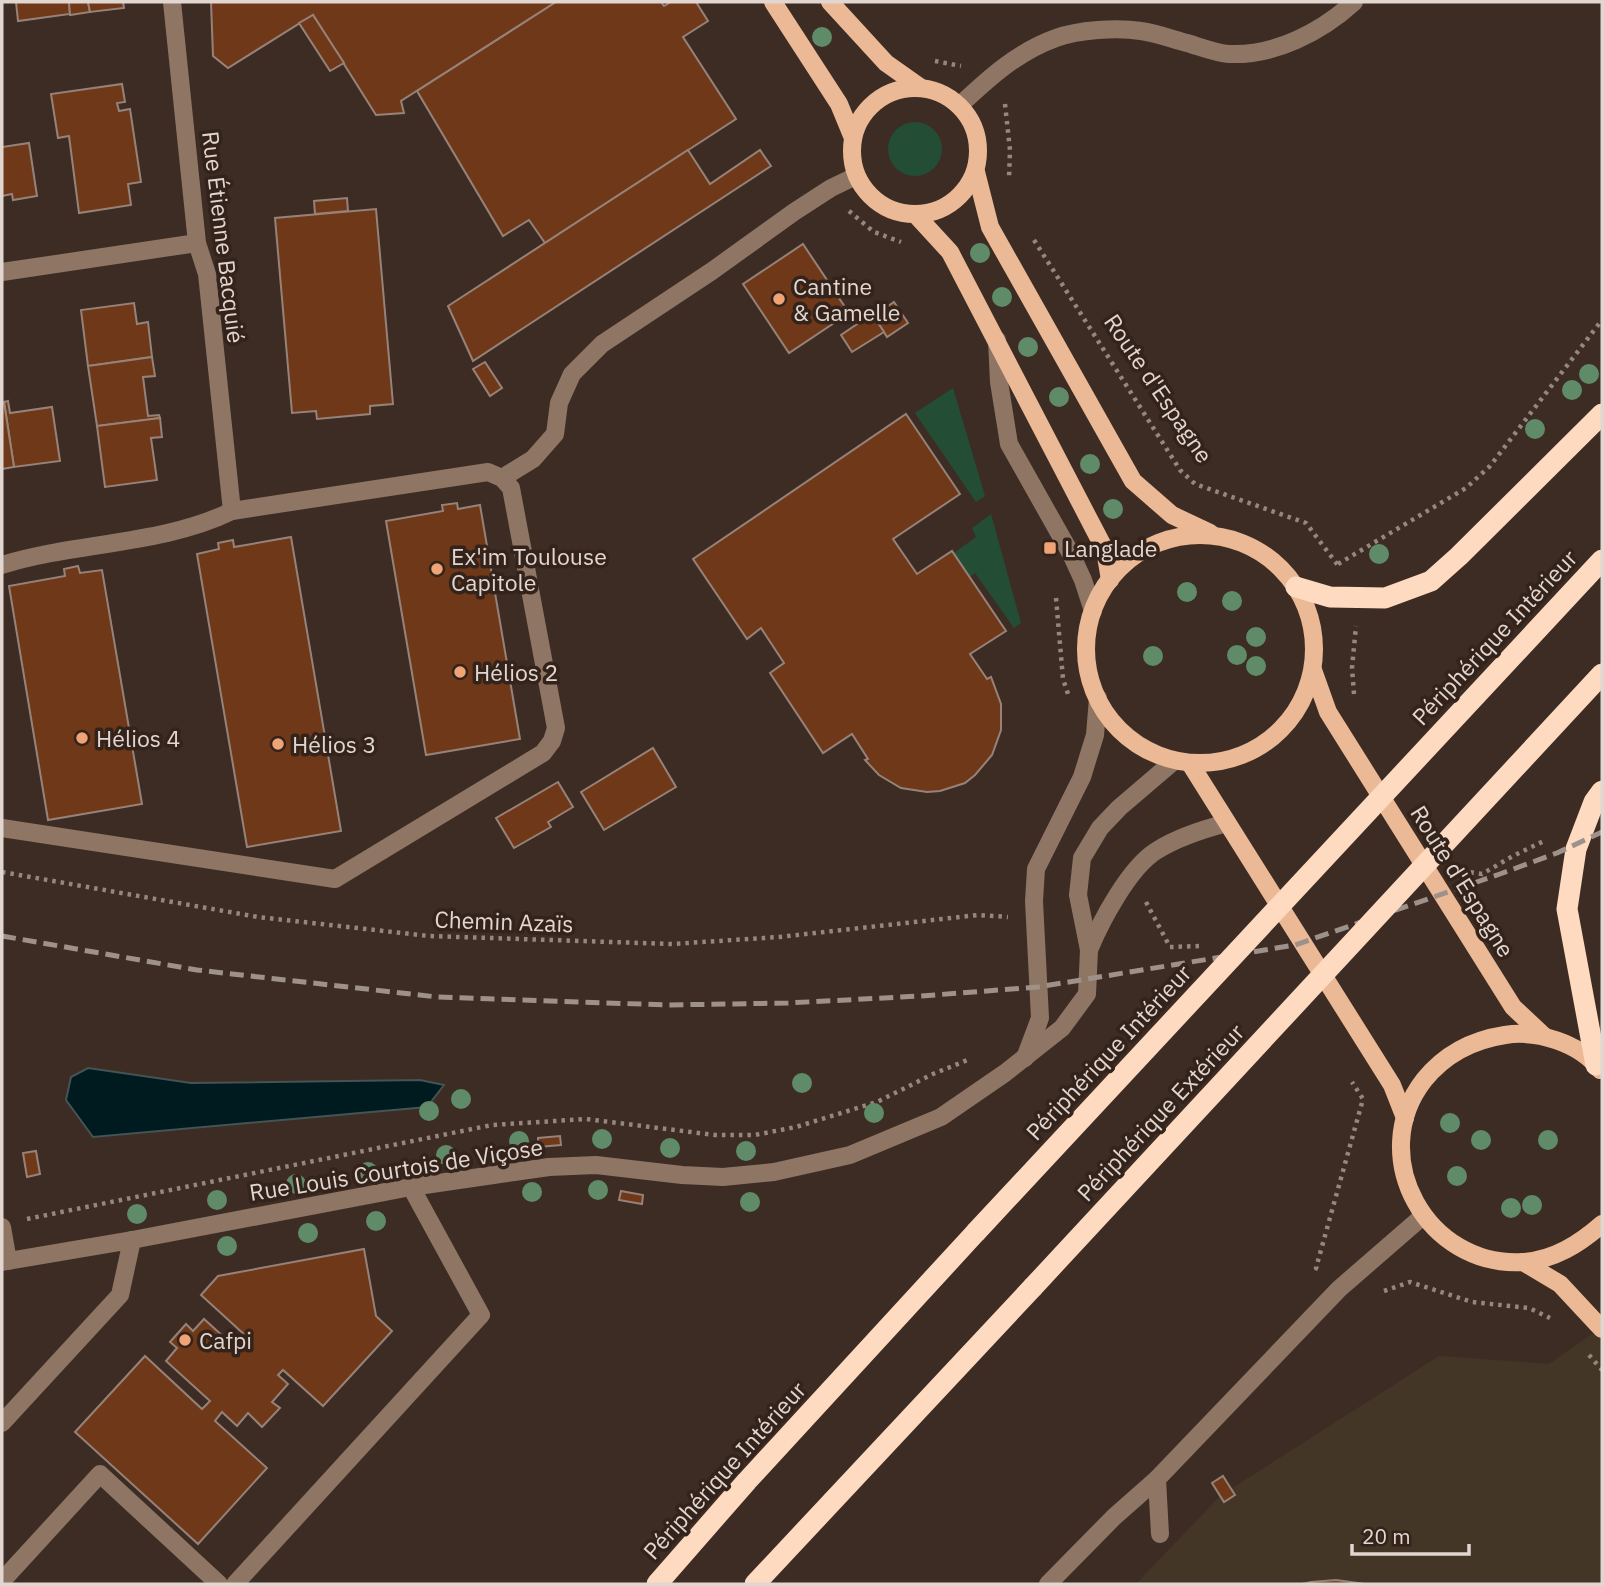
<svg xmlns="http://www.w3.org/2000/svg" width="1604" height="1586" viewBox="0 0 1604 1586" font-family="'IBM Plex Sans',sans-serif">
<style>
.industrial{fill:#433627}
.green{fill:#244d36}
.water{fill:#001b1f;stroke:#445354;stroke-width:2}
.building{fill:#6f3919;stroke:#968278;stroke-width:2}
.lines{fill:none;stroke-linecap:round;stroke-linejoin:round}
.path{stroke:#958780;stroke-width:4.5;stroke-dasharray:3.5 5;stroke-linecap:butt}
.minor{stroke:#8e7564;stroke-width:18}
.major{stroke:#ebb995;stroke-width:18}
.highway{stroke:#fedac0;stroke-width:21}
.rail{stroke:#9e918a;stroke-width:5;stroke-dasharray:14 7;stroke-linecap:butt}
.highway-bridge{stroke:#fedac0;stroke-width:21}
.tree{fill:#608b69}
.poi-dot{fill:#efa376;stroke:#33231a;stroke-width:2.5}
.labels{text-anchor:middle;dominant-baseline:central;stroke-width:7;stroke-linejoin:round;paint-order:stroke}
.street-label{font-size:23px;fill:#e1d6d0;stroke:#33231a}
.poi-label{font-size:23px;fill:#e1d6d0;stroke:#33231a;text-anchor:start}
</style>
<rect width="100%" height="100%" fill="#3d2c24"/>
<path class="industrial" d="M1602 1327V1584H1136L1220 1496 1439 1356 1549 1364Z"/>
<g class="green">
<circle cx="915" cy="149" r="27"/>
<path d="M953 388 985 496 976 502 915 413Z"/>
<path d="M991 514 1021 623 1014 628 975 573 970 577 954 553 976 537 972 528Z"/>
</g>
<path class="water" d="M88 1068 191 1083 420 1080 444 1085 427 1107 93 1137 66 1100 71 1077Z"/>
<g class="building">
<path d="M16 2H69L70 14 18 21Z"/>
<path d="M69 2H88L90 12 70 15Z"/>
<path d="M88 2H123L124 8 90 12Z"/>
<path d="M211 2H556L401 101 404 113 376 115 313 15 228 68 213 56Z"/>
<path d="M556 2H661L664 6 671 2H696L708 21 683 37 736 119 545 243 529 220 503 236 417 91Z"/>
<path d="M313 15 344 63 330 71 299 23Z"/>
<path d="M122 84 125 102 117 103 119 111 130 109 141 182 128 184 131 205 79 213 69 136 58 138 51 94Z"/>
<path d="M29 143 37 196 13 200 12 194 2 196V147Z"/>
<path d="M688 150 710 184 760 150 771 166 473 361 448 306Z"/>
<path d="M347 198 348 211 315 214 314 201Z"/>
<path d="M376 209 393 404 370 406V414L317 419 316 411 292 413 275 218Z"/>
<path d="M803 244 849 313 789 353 743 284Z"/>
<path d="M894 302 908 323 887 337 874 316Z"/>
<path d="M134 303 137 324 148 322 152 357 88 366 81 310Z"/>
<path d="M872 314 884 332 852 352 841 335Z"/>
<path d="M152 357 155 376 143 377 148 416 159 415 160 418 97 426 88 366Z"/>
<path d="M485 362 502 388 490 396 473 369Z"/>
<path d="M8 401 10 413 52 407 60 461 14 467 4 402Z"/>
<path d="M4 402 14 467 2 469V403Z"/>
<path d="M906 414 960 494 893 539 917 574 952 551 1006 631 970 654 987 679 991 677 1001 704V730L992 755 975 775 965 783 940 791 927 792 901 788 879 775 865 760 868 759 852 734 823 753 770 673 784 663 761 628 747 639 693 559Z"/>
<path d="M160 418 162 437 151 438 157 480 105 487 97 426Z"/>
<path d="M457 503 458 509 480 505 520 739 426 755 386 521 443 511 442 505Z"/>
<path d="M291 537 341 831 247 847 197 554 219 549 218 543 233 540 234 547Z"/>
<path d="M78 566 80 573 102 570 142 804 48 820 9 586 65 576 64 569Z"/>
<path d="M653 748 676 787 604 830 581 792Z"/>
<path d="M558 782 573 807 548 822 551 827 514 848 496 818Z"/>
<path d="M560 1136 561 1145 538 1147V1138Z"/>
<path d="M36 1151 40 1174 27 1177 23 1153Z"/>
<path d="M621 1191 643 1195 642 1204 619 1200Z"/>
<path d="M364 1249 376 1316 392 1331 323 1406 283 1370 278 1375 288 1384 272 1402 280 1408 262 1427 248 1413 237 1426 222 1412 215 1421 267 1468 198 1544 75 1432 145 1356 202 1409 210 1401 166 1361 177 1348 170 1342 186 1324 193 1331 204 1319 226 1339 233 1333 242 1341 247 1337 201 1295 218 1276Z"/>
<path d="M1223 1476 1235 1495 1224 1502 1212 1483Z"/>
<path d="M1336 1580 1365 1584H1302L1311 1582Z"/>
</g>
<g class="lines">
<g class="path">
<path d="M935 61 961 66"/>
<path d="M1005 104 1010 150 1009 179"/>
<path d="M849 211 874 232 901 242"/>
<path d="M1034 240 1180 470 1195 484 1306 523 1340 568"/>
<path d="M1338 564 1466 488 1490 466 1602 320"/>
<path d="M1056 598 1063 679 1069 697"/>
<path d="M1354 694 1352 668 1356 626"/>
<path d="M1462 871 1482 874 1513 856 1546 840"/>
<path d="M2 872 258 917 429 936 672 944 779 937 978 915 1008 917"/>
<path d="M1146 902 1170 947 1201 946"/>
<path d="M27 1219 492 1125 586 1119 715 1135H755L796 1127 877 1102 933 1074 970 1059"/>
<path d="M1318 1269 1316 1268 1363 1099 1352 1082"/>
<path d="M1384 1291 1410 1282 1472 1302 1529 1308 1550 1318"/>
<path d="M1589 1355 1602 1370"/>
</g>
<g class="minor">
<path d="M172 2 197 243 207 274 232 511"/>
<path d="M960 105C989 78 1017 52 1056 38 1078 30 1117 27 1141 31 1156 33 1172 39 1187 43 1201 47 1215 53 1229 54 1275 56 1321 32 1354 2"/>
<path d="M2 272 197 243"/>
<path d="M997 340 999 382 1009 444 1071 554 1083 580 1093 611"/>
<path d="M502 478 533 459 555 434 559 403 572 374 602 344 712 271 794 212 831 188 856 176"/>
<path d="M2 565C75 542 163 545 232 511L488 472 502 478 511 488 556 728 552 741 543 753 335 879 2 828"/>
<path d="M1089 950C1101 921 1129 868 1156 851 1176 838 1204 829 1227 823"/>
<path d="M1025 1058 1040 1018 1034 901 1036 869 1082 777 1095 735 1098 698"/>
<path d="M2 1227 8 1261"/>
<path d="M2 1262 132 1240 411 1187 549 1167 596 1165 682 1175 723 1177 774 1172 850 1155 941 1117 1005 1073 1062 1028 1087 994 1089 950 1078 895 1082 858 1100 828 1119 808 1174 761"/>
<path d="M2 1423 120 1295 132 1240"/>
<path d="M1160 1534 1157 1479 1339 1289 1423 1216"/>
<path d="M2 1581 100 1474 219 1584"/>
<path d="M235 1584 481 1315 411 1187"/>
<path d="M1048 1584 1114 1517 1157 1479"/>
</g>
<g class="major">
<path d="M773 2 839 104 853 138"/>
<path d="M830 2 886 63 920 87"/>
<circle cx="915" cy="151" r="63"/>
<path d="M976 172 990 227 1133 481 1172 515 1210 533"/>
<path d="M915 214 950 252 1105 550 1110 580"/>
<circle cx="1200" cy="649" r="114"/>
<path d="M1313 670 1328 712 1513 1007 1544 1036"/>
<path d="M1191 765 1392 1085 1405 1118"/>
<path d="M1600 1070C1580 1043 1537 1030 1505 1035 1472 1040 1445 1054 1424 1080 1365 1156 1427 1268 1523 1262 1554 1260 1579 1244 1602 1224"/>
<path d="M1523 1262 1560 1284 1602 1329"/>
</g>
<g class="highway">
<path d="M1296 587 1330 597 1385 598 1431 581 1459 556 1602 414"/>
<path d="M1596 1065 1567 909 1576 849 1594 802 1602 791"/>
<path d="M657 1584 747 1481 976 1232"/>
<path d="M755 1584 1033 1287"/>
</g>
<path class="rail" d="M2 936 197 970 437 997 667 1005 788 1003 921 996 1038 987 1295 945 1500 874 1557 853 1602 832"/>
<g class="highway-bridge">
<path d="M976 1232 1602 560"/>
<path d="M1033 1287 1602 674"/>
</g>
</g>
<g class="tree">
<circle cx="822" cy="37" r="10"/>
<circle cx="980" cy="253" r="10"/>
<circle cx="1002" cy="297" r="10"/>
<circle cx="1028" cy="347" r="10"/>
<circle cx="1589" cy="374" r="10"/>
<circle cx="1572" cy="390" r="10"/>
<circle cx="1059" cy="397" r="10"/>
<circle cx="1535" cy="429" r="10"/>
<circle cx="1090" cy="464" r="10"/>
<circle cx="1113" cy="509" r="10"/>
<circle cx="1379" cy="554" r="10"/>
<circle cx="1187" cy="592" r="10"/>
<circle cx="1232" cy="601" r="10"/>
<circle cx="1256" cy="637" r="10"/>
<circle cx="1237" cy="655" r="10"/>
<circle cx="1153" cy="656" r="10"/>
<circle cx="1256" cy="666" r="10"/>
<circle cx="802" cy="1083" r="10"/>
<circle cx="461" cy="1099" r="10"/>
<circle cx="429" cy="1111" r="10"/>
<circle cx="874" cy="1113" r="10"/>
<circle cx="1450" cy="1123" r="10"/>
<circle cx="602" cy="1139" r="10"/>
<circle cx="1481" cy="1140" r="10"/>
<circle cx="1548" cy="1140" r="10"/>
<circle cx="519" cy="1141" r="10"/>
<circle cx="670" cy="1148" r="10"/>
<circle cx="746" cy="1151" r="10"/>
<circle cx="446" cy="1155" r="10"/>
<circle cx="368" cy="1172" r="10"/>
<circle cx="1457" cy="1176" r="10"/>
<circle cx="296" cy="1184" r="10"/>
<circle cx="598" cy="1190" r="10"/>
<circle cx="532" cy="1192" r="10"/>
<circle cx="217" cy="1200" r="10"/>
<circle cx="750" cy="1202" r="10"/>
<circle cx="1532" cy="1205" r="10"/>
<circle cx="1511" cy="1208" r="10"/>
<circle cx="137" cy="1214" r="10"/>
<circle cx="376" cy="1221" r="10"/>
<circle cx="308" cy="1233" r="10"/>
<circle cx="227" cy="1246" r="10"/>
</g>
<g class="poi-dot">
<circle cx="779" cy="299" r="7"/>
<rect x="1043" y="541" width="14" height="14" rx="3.5"/>
<circle cx="437" cy="569" r="7"/>
<circle cx="460" cy="672" r="7"/>
<circle cx="82" cy="738" r="7"/>
<circle cx="278" cy="744" r="7"/>
<circle cx="185" cy="1340" r="7"/>
</g>
<g class="labels">
<g class="street-label">
<text transform="translate(224 237) rotate(83)">Rue Étienne Bacquié</text>
<text transform="translate(1159 388) rotate(56)">Route d'Espagne</text>
<text transform="translate(1494 637) rotate(-47)">Périphérique Intérieur</text>
<text transform="translate(1463 881) rotate(58)">Route d'Espagne</text>
<text transform="translate(504 921) rotate(2)">Chemin Azaïs</text>
<text transform="translate(1108 1052) rotate(-47)">Périphérique Intérieur</text>
<text transform="translate(1160 1112) rotate(-47)">Périphérique Extérieur</text>
<text transform="translate(396 1169) rotate(-9)">Rue Louis Courtois de Viçose</text>
<text transform="translate(724 1470) rotate(-48)">Périphérique Intérieur</text>
</g>
<g class="poi-label">
<text x="793" y="286">Cantine<tspan x="793" dy="26">&amp; Gamelle</tspan></text>
<text x="1064" y="548">Langlade</text>
<text x="451" y="556">Ex'im Toulouse<tspan x="451" dy="26">Capitole</tspan></text>
<text x="474" y="672">Hélios 2</text>
<text x="96" y="738">Hélios 4</text>
<text x="292" y="744">Hélios 3</text>
<text x="199" y="1340">Cafpi</text>
</g>
</g>
<rect width="1604" height="1586" fill="none" stroke="#e1d6d0" stroke-width="7"/>
<path d="M1352 1544v10h117v-10" fill="none" stroke="#e1d6d0" stroke-width="3.5"/>
<text x="1362" y="1544" font-size="21" fill="#e1d6d0" stroke="#33231a" stroke-width="5" paint-order="stroke">20 m</text>
</svg>
